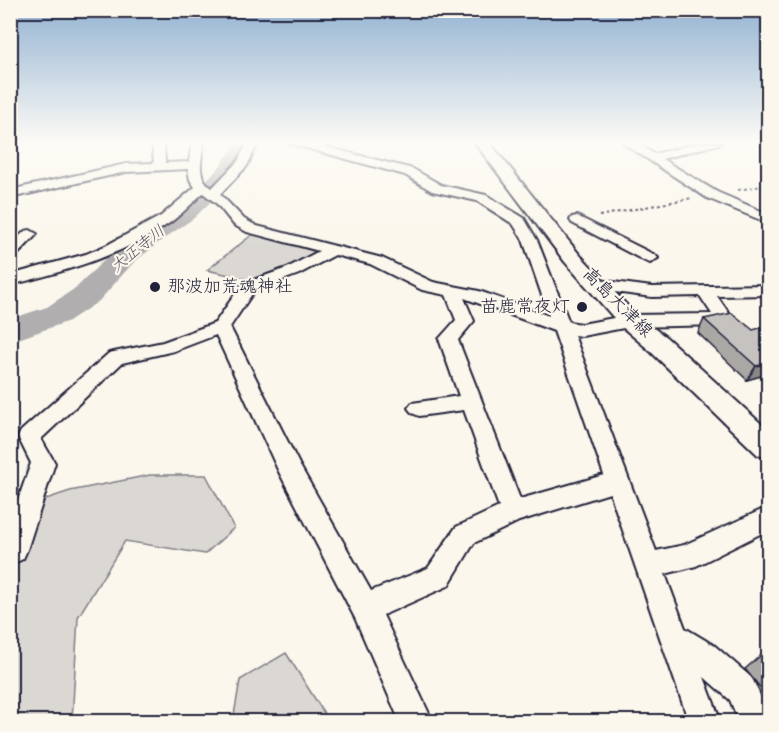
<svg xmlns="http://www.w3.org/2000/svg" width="779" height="732" viewBox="0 0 779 732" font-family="Kalam,'Klee One',sans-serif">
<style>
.green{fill:#dbd8d3;stroke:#7e7d87;stroke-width:1.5}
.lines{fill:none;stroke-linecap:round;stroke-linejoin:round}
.river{fill:#b1aeb0;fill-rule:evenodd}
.minor-casing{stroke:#22223b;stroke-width:4}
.major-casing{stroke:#22223b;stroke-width:4}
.path{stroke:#22223b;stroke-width:2;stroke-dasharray:3 3;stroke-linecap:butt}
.minor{fill:#fbf7ec;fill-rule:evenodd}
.major{fill:#fbf7ec;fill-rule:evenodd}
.wall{fill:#aaa7a5;stroke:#22223b;stroke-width:1.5}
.shaded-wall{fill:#8b8886;stroke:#22223b;stroke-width:1.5}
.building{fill:#c6c2c0;stroke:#22223b;stroke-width:1.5}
.poi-dot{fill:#22223b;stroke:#fbf7ec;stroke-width:2}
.labels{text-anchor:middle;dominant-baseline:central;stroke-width:4.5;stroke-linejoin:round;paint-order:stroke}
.far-water-label{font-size:16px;font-style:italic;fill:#545364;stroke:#fbf7ec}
.poi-label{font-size:18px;fill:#22223b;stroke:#fbf7ec;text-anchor:start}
.street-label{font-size:18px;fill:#22223b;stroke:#fbf7ec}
</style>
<rect width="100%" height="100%" fill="#fbf7ec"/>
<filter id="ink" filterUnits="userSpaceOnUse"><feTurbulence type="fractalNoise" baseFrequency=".0167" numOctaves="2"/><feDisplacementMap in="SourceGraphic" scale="12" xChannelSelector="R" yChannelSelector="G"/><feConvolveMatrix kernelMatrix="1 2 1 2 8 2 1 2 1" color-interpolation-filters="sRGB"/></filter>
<g filter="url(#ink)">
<g class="green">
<path d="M253 234 319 251 283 270 252 280 207 270Z"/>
<path d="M150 475H206L234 528 205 554 125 541 78 617 72 721H11L10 578 16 573 11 568 10 511 70 491Z"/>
<path d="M286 653 329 721H233L240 680Z"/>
</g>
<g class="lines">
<path class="river" d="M236 143H257L234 179 194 218 159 242 133 263 99 301 69 321 10 342V319L47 307 77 287 113 251 139 230 176 208 218 169Z"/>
<defs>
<g id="minor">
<path d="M152 143H164L165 163 189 162 192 143H204C201 160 196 177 212 188L238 161 247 143H258L247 166 220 194 244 219 257 226 382 258 433 282 479 291 549 316 523 240 513 224 477 201 432 191 405 175 288 143H310L413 169 441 185 486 195 524 218 537 240 569 322 582 324 629 315 712 314 700 296 652 297 592 289 590 285 592 281 598 280 652 287 768 285V295L717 296 733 319 730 323 724 325 629 327 582 336 574 335 656 551 684 545 768 507V530L696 566 665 574 685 628 715 646 752 678 768 713V722H739L730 700 704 677 721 722H689L610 493 519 521 474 543 448 586 383 615 433 722H400L355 618 278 470 216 335 174 351 122 363 41 439 55 463 27 550 23 559 10 565V523L31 463 18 437 21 431 109 353 163 342 215 323 242 284 287 268 319 251 247 232 234 225 217 204 203 193C192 203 182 214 171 222 126 254 64 272 10 285V275L86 254 107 245 161 216 195 187 190 180 188 169 126 172 10 198V190L126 164 154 163ZM335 255 370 264 422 290 446 295 456 320 439 339 459 396 412 403 408 408 412 413 419 416 464 410 499 507 456 527 428 568 371 591 299 464 230 327 254 291 299 274ZM464 298 554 331 604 475 520 499 458 340 474 321Z"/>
<path d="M623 143H637L654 154 700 143H722L662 159 717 192 768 214V223L707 198Z"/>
<path d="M577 216 655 255 658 258 650 263 645 261 572 223 570 220 572 217Z"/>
<path d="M30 230 37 234 15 257 10 258V245L25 231Z"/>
</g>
<path id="major" d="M475 143H490L579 254 637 316 666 337 768 430V458L758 455 648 349 621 326 565 262Z"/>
</defs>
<use href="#minor" class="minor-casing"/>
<use href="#major" class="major-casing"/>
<g class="path">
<path d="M738 190 768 185"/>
<path d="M599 216 692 198"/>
</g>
<use href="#minor" class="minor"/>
<use href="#major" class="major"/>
</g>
<g class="wall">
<path d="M704 319 768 374 747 380 698 333Z"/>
<path d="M768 649V697L745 669Z"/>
</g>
<path class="shaded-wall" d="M768 363V374L747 380 756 366Z"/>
<g class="building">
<path d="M732 313 753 330 767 326 768 328V363L756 366 704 319Z"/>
<path d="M768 649V662L762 654Z"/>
</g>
</g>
<linearGradient id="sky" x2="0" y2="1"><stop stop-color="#92b2d2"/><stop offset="0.58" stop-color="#fdfbf6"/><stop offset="1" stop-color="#fdfbf6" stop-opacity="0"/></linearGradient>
<rect width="779" height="246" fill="url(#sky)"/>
<g class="poi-dot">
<circle cx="155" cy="287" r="6"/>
<circle cx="582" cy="307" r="6"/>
</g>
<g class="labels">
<g class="far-water-label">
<text transform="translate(138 249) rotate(-39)">大正寺川</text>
</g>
<g class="poi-label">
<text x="167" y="287">那波加荒魂神社</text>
<text x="570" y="307" text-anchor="end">苗鹿常夜灯</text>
</g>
<g class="street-label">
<text transform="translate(617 303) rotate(45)">高島大津線</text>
</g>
</g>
<rect width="779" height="732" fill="none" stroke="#fbf7ec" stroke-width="36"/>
<rect x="18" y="18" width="743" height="696" fill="none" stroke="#22223b" stroke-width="2" filter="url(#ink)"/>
</svg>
